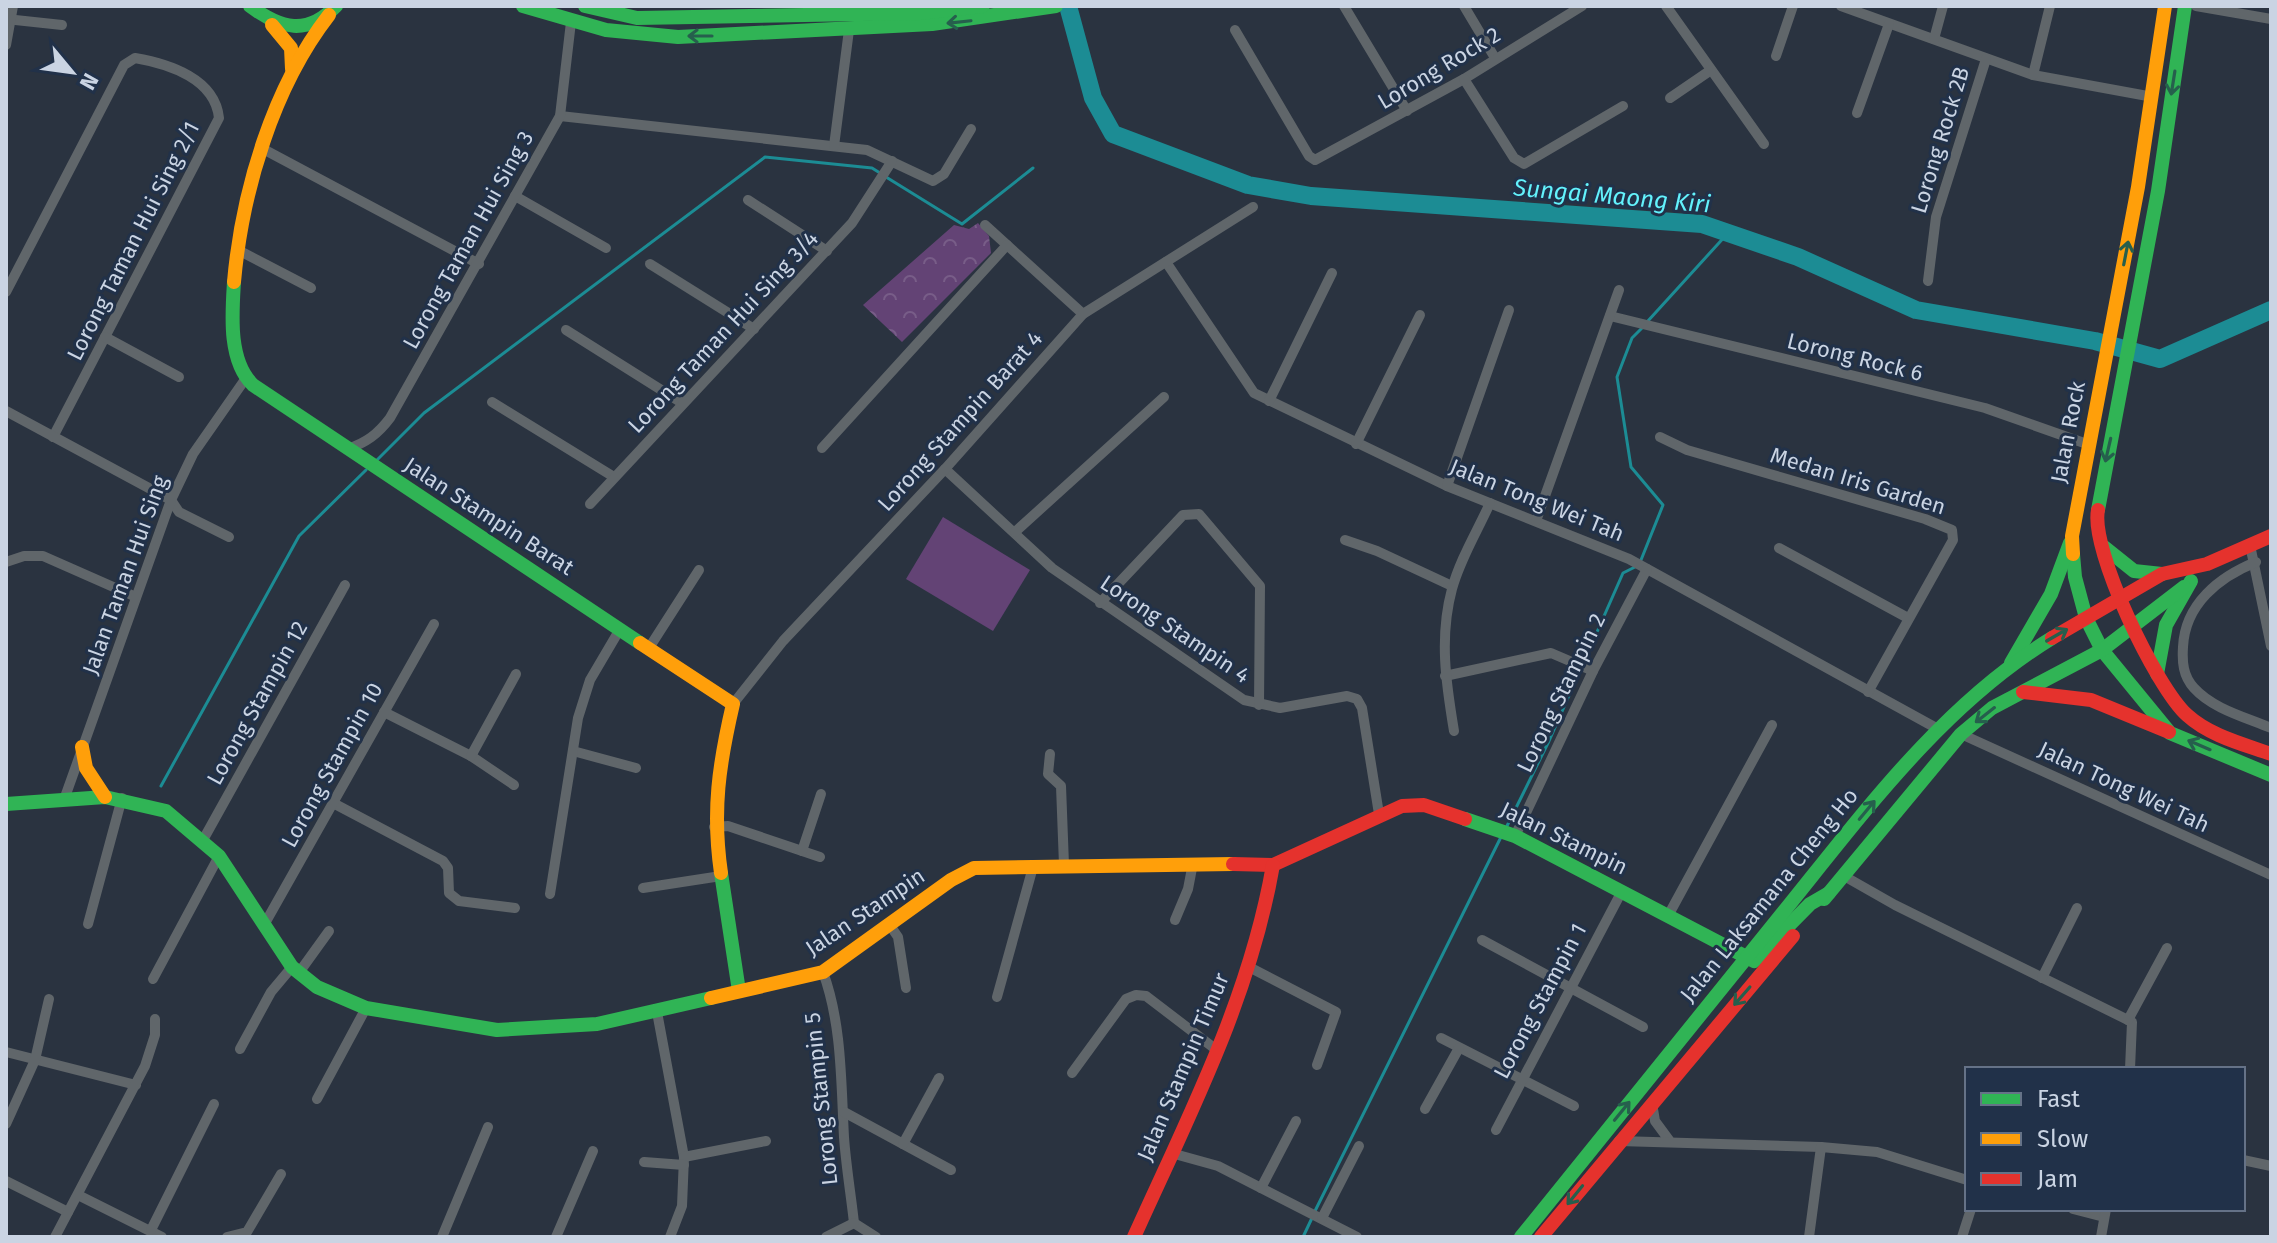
<svg xmlns="http://www.w3.org/2000/svg" width="2277" height="1243" viewBox="0 0 2277 1243" font-family="'Fira Sans',sans-serif">
<style>
.park{fill:url(#park-crowns)}
.garden{fill:#634375}
.lines{fill:none;stroke-linecap:round;stroke-linejoin:round}
.stream{stroke:#1c8c94;stroke-width:3}
.river{stroke:#1c8c94;stroke-width:18}
.street{stroke:#60666a;stroke-width:10}
.fast{stroke:#30b455;stroke-width:14}
.slow{stroke:#ff9f0a;stroke-width:14}
.jam{stroke:#e5322d;stroke-width:14}
.oneway{stroke:#265f4d}
.labels{text-anchor:middle;dominant-baseline:central;stroke-width:6;stroke-linejoin:round;paint-order:stroke}
.street-label{font-size:22px;fill:#cad4e3;stroke:#213149}
.water-label{font-size:24px;font-style:italic;fill:#63f2fc;stroke:#213149}
</style>
<defs>
<pattern id="park-crowns" width="20" height="18" patternUnits="userSpaceOnUse" patternTransform="scale(2)"><rect width="20" height="18" fill="#634375"/><path d="M2 6a3 3 0 1 1 6 0M12 15a3 3 0 1 1 6 0" fill="none" stroke="#785d88"/></pattern>
</defs>
<rect width="100%" height="100%" fill="#2a3340"/>
<path class="park" d="M978 223 989 236 991 253 902 342 863 305 954 225 969 229Z"/>
<path class="garden" d="M943 517 1030 570 993 631 906 579Z"/>
<g class="lines">
<g class="stream">
<path d="M886 177 962 224 1033 168"/>
<path d="M1647 322 1728 233"/>
<path d="M375 462 424 413 765 157 872 168 880 173"/>
<path d="M1641 560 1663 505 1631 467 1617 377 1632 338 1642 328"/>
<path d="M161 786 299 536 366 470"/>
<path d="M1506 828 1549 741 1623 573 1637 566"/>
<path d="M1315 1211 1502 835"/>
<path d="M1303 1237 1312 1218"/>
</g>
<path class="river" d="M1068 6 1093 98 1113 134 1248 185 1311 196 1702 224 1798 257 1916 310 2095 341 2160 359 2271 310"/>
<g class="street">
<path d="M1344 6 1407 111"/>
<path d="M1464 6 1495 58"/>
<path d="M1666 6 1764 144"/>
<path d="M1841 6 2033 75 2153 97"/>
<path d="M2196 6 2271 19"/>
<path d="M6 19 62 25"/>
<path d="M1235 30 1309 156 1315 160 1464 79 1582 6"/>
<path d="M1934 39 1943 6"/>
<path d="M6 45 13 6"/>
<path d="M1776 56 1793 6"/>
<path d="M2033 75 2050 6"/>
<path d="M1464 79 1514 158 1524 164 1623 106"/>
<path d="M1670 98 1711 70"/>
<path d="M1857 113 1889 24"/>
<path d="M560 116 867 150 933 181 944 174 971 129"/>
<path d="M834 146 849 30"/>
<path d="M265 150 479 264"/>
<path d="M515 196 606 248"/>
<path d="M748 200 827 251"/>
<path d="M985 225 1083 314"/>
<path d="M238 250 311 288"/>
<path d="M1166 262 1254 393 1447 486 1629 559 1938 729"/>
<path d="M650 264 754 329"/>
<path d="M1928 281 1936 217 1986 59"/>
<path d="M6 292 124 65 135 58C170 64 215 79 219 118L53 437"/>
<path d="M1610 316 1985 408 2087 444"/>
<path d="M566 330 682 403"/>
<path d="M105 337 179 377"/>
<path d="M1269 401 1332 273"/>
<path d="M492 402 614 477"/>
<path d="M6 411 171 500 179 512 229 537"/>
<path d="M1660 437 1687 450 1925 519 1952 530 1953 540 1868 692"/>
<path d="M1356 444 1420 315"/>
<path d="M822 448 1007 245"/>
<path d="M347 449C366 443 378 434 390 418L560 116 571 22"/>
<path d="M945 469 1052 568 1244 700 1280 708 1347 696 1357 699 1362 708 1379 814"/>
<path d="M1447 486 1509 310"/>
<path d="M590 504 852 223 892 161"/>
<path d="M1536 521 1619 290"/>
<path d="M1015 532 1164 397"/>
<path d="M1345 540 1377 551 1452 586"/>
<path d="M2250 545 2271 646"/>
<path d="M1779 548 1908 618"/>
<path d="M6 562 24 556H43L136 597"/>
<path d="M2256 562C2219 577 2185 604 2183 647 2182 662 2183 676 2194 688 2213 709 2245 717 2271 728"/>
<path d="M1100 603 1183 515 1199 514 1260 586 1259 705"/>
<path d="M649 648 699 570"/>
<path d="M1445 676 1551 653 1593 671"/>
<path d="M733 704 783 641 945 469 1083 314 1253 207"/>
<path d="M384 712 471 756 514 785"/>
<path d="M1454 731C1446 683 1439 637 1452 589 1460 559 1478 530 1490 503"/>
<path d="M1961 734 2271 875"/>
<path d="M573 751 636 768"/>
<path d="M1050 754 1048 774 1061 786 1064 865"/>
<path d="M471 756 516 674"/>
<path d="M65 797 171 500 193 454 246 378"/>
<path d="M333 803 443 861 448 868 449 893 459 901 515 908"/>
<path d="M714 827 728 826 820 857"/>
<path d="M1515 836 1593 671 1647 569"/>
<path d="M203 840 345 585"/>
<path d="M802 851 821 794"/>
<path d="M1844 876 1895 905 2132 1022 2130 1069"/>
<path d="M643 888 721 876"/>
<path d="M550 894 578 718 590 680 620 629"/>
<path d="M1669 914 1772 725"/>
<path d="M1175 920 1188 889 1193 863"/>
<path d="M88 924 122 798"/>
<path d="M889 924 898 937 906 988"/>
<path d="M264 925 434 624"/>
<path d="M1482 940 1643 1027"/>
<path d="M1249 967 1336 1012 1317 1065"/>
<path d="M823 972C842 1024 841 1082 844 1137 846 1166 851 1195 854 1223"/>
<path d="M298 974 329 931"/>
<path d="M2042 978 2077 908"/>
<path d="M153 979 219 856"/>
<path d="M997 997 1033 867"/>
<path d="M657 1012 684 1157 682 1206 670 1237"/>
<path d="M2128 1020 2167 948"/>
<path d="M1441 1038 1574 1106"/>
<path d="M240 1049 271 992 292 967"/>
<path d="M6 1052 136 1085"/>
<path d="M1072 1073 1126 999 1136 995 1146 996 1218 1051"/>
<path d="M317 1099 366 1008"/>
<path d="M1652 1103 1655 1121 1669 1140"/>
<path d="M1425 1109 1459 1048"/>
<path d="M844 1112 951 1170"/>
<path d="M6 1124 35 1060 49 999"/>
<path d="M1496 1130 1622 891"/>
<path d="M1619 1141 1821 1147"/>
<path d="M903 1144 939 1078"/>
<path d="M1171 1153 1218 1166 1357 1237"/>
<path d="M684 1157 766 1141"/>
<path d="M2243 1160 2271 1166"/>
<path d="M644 1162 684 1165"/>
<path d="M6 1181 68 1212"/>
<path d="M1261 1188 1296 1121"/>
<path d="M78 1195 162 1237"/>
<path d="M2073 1209 2104 1217"/>
<path d="M1322 1218 1359 1146"/>
<path d="M854 1223 876 1237"/>
<path d="M151 1230 214 1104"/>
<path d="M55 1237 145 1066 155 1035V1019"/>
<path d="M227 1237 247 1232 281 1174"/>
<path d="M442 1237 488 1127"/>
<path d="M556 1237 593 1151"/>
<path d="M826 1237 854 1223"/>
<path d="M1809 1237 1821 1147 1877 1152 1967 1180"/>
<path d="M1962 1237 1971 1209"/>
<path d="M2101 1237 2106 1209"/>
</g>
<g class="fast">
<path d="M250 6C281 29 307 36 336 6"/>
<path d="M523 6 606 30 678 37 932 24 1056 6"/>
<path d="M585 6 637 18 920 13 983 6"/>
<path d="M234 282C232 314 228 361 253 385L640 643"/>
<path d="M2098 510 2158 191 2185 6"/>
<path d="M2104 547 2134 571 2162 574"/>
<path d="M2073 554 2075 577 2086 618 2102 650 2170 733 2271 775"/>
<path d="M2011 663 2051 594 2070 543"/>
<path d="M2157 674 2166 625 2191 581"/>
<path d="M6 804 105 797 166 811 219 856 292 967 317 987 366 1008 497 1030 597 1024 711 998"/>
<path d="M1465 819 1515 836 1754 961 1810 904 1829 893"/>
<path d="M721 873 739 991"/>
<path d="M1824 899 1961 734 1992 708 2102 650 2184 587"/>
<path d="M1521 1237C1608 1130 1695 1023 1781 915 1862 815 1941 706 2052 638"/>
</g>
<g class="slow">
<path d="M272 25 291 48 292 69"/>
<path d="M234 282C242 191 273 87 329 15"/>
<path d="M2073 554 2072 536 2138 187 2165 6"/>
<path d="M640 643 733 704C719 764 712 811 721 873"/>
<path d="M82 747 86 768 105 797"/>
<path d="M711 998 823 972 951 880 974 868 1233 864"/>
</g>
<g class="jam">
<path d="M2098 510C2090 550 2156 687 2187 715 2210 736 2243 744 2271 754"/>
<path d="M2052 638 2162 574 2207 564 2271 536"/>
<path d="M2023 692 2091 700 2169 732"/>
<path d="M1233 864 1273 865 1402 806 1424 805 1465 819"/>
<path d="M1134 1237C1189 1115 1250 998 1273 865"/>
<path d="M1541 1237 1793 936"/>
</g>
</g>
<defs><path id="oneway-shaft" d="M-6 0H5M1.5-3L5.5 0L1.5 3" fill="none" stroke-width="1.6" stroke-linecap="round" stroke-linejoin="round" transform="scale(2)"/></defs>
<g class="oneway">
<use href="#oneway-shaft" transform="translate(959 22) rotate(174)"/>
<use href="#oneway-shaft" transform="translate(700 36) rotate(-180)"/>
<use href="#oneway-shaft" transform="translate(2173 83) rotate(99)"/>
<use href="#oneway-shaft" transform="translate(2126 253) rotate(-79)"/>
<use href="#oneway-shaft" transform="translate(2108 450) rotate(103)"/>
<use href="#oneway-shaft" transform="translate(2057 635) rotate(-30)"/>
<use href="#oneway-shaft" transform="translate(1985 715) rotate(142)"/>
<use href="#oneway-shaft" transform="translate(2199 745) rotate(-157)"/>
<use href="#oneway-shaft" transform="translate(1867 810) rotate(-50)"/>
<use href="#oneway-shaft" transform="translate(1742 996) rotate(131)"/>
<use href="#oneway-shaft" transform="translate(1622 1111) rotate(-51)"/>
<use href="#oneway-shaft" transform="translate(1575 1195) rotate(129)"/>
</g>
<g class="labels">
<g class="street-label">
<text transform="translate(1439 68) rotate(-31)">Lorong Rock 2</text>
<text transform="translate(1940 140) rotate(-73)">Lorong Rock 2B</text>
<text transform="translate(468 240) rotate(-61)">Lorong Taman Hui Sing 3</text>
<text transform="translate(133 241) rotate(-63)">Lorong Taman Hui Sing 2/1</text>
<text transform="translate(723 332) rotate(-47)">Lorong Taman Hui Sing 3/4</text>
<text transform="translate(1855 357) rotate(14)">Lorong Rock 6</text>
<text transform="translate(960 421) rotate(-48)">Lorong Stampin Barat 4</text>
<text transform="translate(2068 432) rotate(-79)">Jalan Rock</text>
<text transform="translate(1858 481) rotate(17)">Medan Iris Garden</text>
<text transform="translate(1537 500) rotate(22)">Jalan Tong Wei Tah</text>
<text transform="translate(489 516) rotate(33)">Jalan Stampin Barat</text>
<text transform="translate(125 575) rotate(-70)">Jalan Taman Hui Sing</text>
<text transform="translate(1175 629) rotate(34)">Lorong Stampin 4</text>
<text transform="translate(1561 693) rotate(-64)">Lorong Stampin 2</text>
<text transform="translate(257 703) rotate(-61)">Lorong Stampin 12</text>
<text transform="translate(332 765) rotate(-61)">Lorong Stampin 10</text>
<text transform="translate(2124 787) rotate(25)">Jalan Tong Wei Tah</text>
<text transform="translate(1564 838) rotate(26)">Jalan Stampin</text>
<text transform="translate(1769 895) rotate(-51)">Jalan Laksamana Cheng Ho</text>
<text transform="translate(865 912) rotate(-34)">Jalan Stampin</text>
<text transform="translate(1540 1001) rotate(-62)">Lorong Stampin 1</text>
<text transform="translate(1183 1067) rotate(-67)">Jalan Stampin Timur</text>
<text transform="translate(821 1099) rotate(-96)">Lorong Stampin 5</text>
</g>
<g class="water-label">
<text transform="translate(1612 196) rotate(5)">Sungai Maong Kiri</text>
</g>
</g>
<rect width="2277" height="1243" fill="none" stroke="#cad4e3" stroke-width="16"/>
<rect x="1965" y="1067" width="280" height="144" fill="#213149" stroke="#657287" stroke-width="2"/>
<rect x="1981" y="1093" width="40" height="12" fill="#30b455" stroke="#657287" stroke-width="2"/>
<text x="2037" y="1107" font-size="24" fill="#cad4e3">Fast</text>
<rect x="1981" y="1133" width="40" height="12" fill="#ff9f0a" stroke="#657287" stroke-width="2"/>
<text x="2037" y="1147" font-size="24" fill="#cad4e3">Slow</text>
<rect x="1981" y="1173" width="40" height="12" fill="#e5322d" stroke="#657287" stroke-width="2"/>
<text x="2037" y="1187" font-size="24" fill="#cad4e3">Jam</text>
<g transform="translate(72 72) rotate(119)" stroke="#213149" stroke-width="6" paint-order="stroke">
<path d="M0-6L14 30L0 20L-14 30Z" fill="#cad4e3"/>
<text y="-12" font-size="22" font-weight="bold" text-anchor="middle" fill="#cad4e3">N</text>
</g>
</svg>
